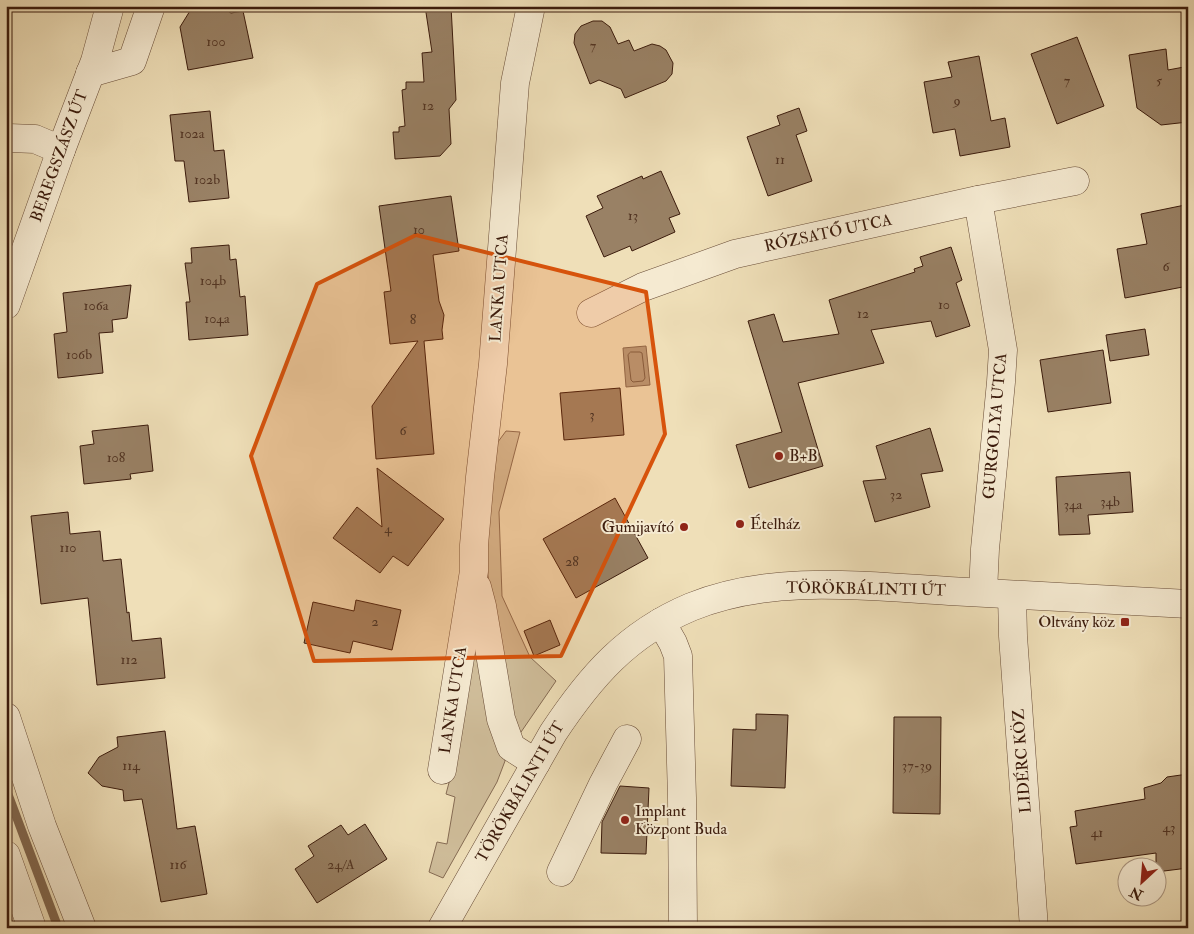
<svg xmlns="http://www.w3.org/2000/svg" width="1194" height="934" viewBox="0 0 1194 934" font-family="'IM FELL Double Pica',serif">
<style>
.green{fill:#d0be9b;stroke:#866c54}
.water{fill:#b29c7e;stroke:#826850}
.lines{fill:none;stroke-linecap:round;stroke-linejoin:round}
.shore{stroke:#765c45;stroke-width:1}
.stream{stroke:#826850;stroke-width:9}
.building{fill:#998165;stroke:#3b1b0c}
.minor-casing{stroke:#684c37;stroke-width:29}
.minor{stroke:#f5ead1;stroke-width:28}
.marked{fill:#d7530c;fill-opacity:0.2;stroke:#d7530c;stroke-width:4;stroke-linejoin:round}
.poi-dot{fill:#8f2418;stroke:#f5ead1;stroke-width:2}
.labels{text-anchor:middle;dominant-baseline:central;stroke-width:4;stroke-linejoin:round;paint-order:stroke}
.number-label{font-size:14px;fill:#523422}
.street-label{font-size:16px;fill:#3b1b0c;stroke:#f5ead1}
.poi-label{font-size:16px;fill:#3b1b0c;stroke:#f5ead1;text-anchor:start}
</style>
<rect width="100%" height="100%" fill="#efdfb8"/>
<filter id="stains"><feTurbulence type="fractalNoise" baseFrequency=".004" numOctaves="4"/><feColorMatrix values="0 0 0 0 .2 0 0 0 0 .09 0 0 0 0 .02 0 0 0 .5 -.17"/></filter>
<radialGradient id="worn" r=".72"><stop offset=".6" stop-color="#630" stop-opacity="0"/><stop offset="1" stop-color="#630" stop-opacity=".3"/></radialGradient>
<g class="green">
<path d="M506 431 520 432 499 512 502 596 530 657 556 681 519 735 508 716 492 610 483 532 492 450Z"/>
<path d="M476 622 490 711 505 761 497 782 443 878 429 872 437 842 447 844 455 797 446 794 460 741Z"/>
</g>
<path class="water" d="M646 346 650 385 626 387 623 348Z"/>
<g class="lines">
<path class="shore" d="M631 352H640L642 353 645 378 643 381 633 382 631 380 628 355Z"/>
<path class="stream" d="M6 789 56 922"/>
</g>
<g class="building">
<path d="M193 6H219L231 13 243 11 253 58 188 70 180 27Z"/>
<path d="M425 6H451L456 100 449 109 451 144 440 156 395 159 393 132H399V127L405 126 402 90 406 89V82H424L422 53 432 52Z"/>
<path d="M593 21H602L610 27 618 44 629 40 634 51 652 44 660 46 666 50 673 63 672 74 666 81 625 98 621 89 599 80 590 84 574 43 575 34 581 26Z"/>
<path d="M1077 37 1104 106 1057 124 1031 54Z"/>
<path d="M1166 49 1168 70 1184 67 1188 90V122L1161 125 1137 108 1129 55Z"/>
<path d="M979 56 991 121 1005 118 1010 147 960 156 955 129 933 133 924 82 952 77 948 62Z"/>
<path d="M799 108 807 131 796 135 812 181 768 196 747 137 780 125 777 116Z"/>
<path d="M210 111 214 151 224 150 229 198 189 202 184 161H175L170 115Z"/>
<path d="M661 171 680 214 669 218 675 232 632 251 630 246 604 257 586 216 603 208 597 196 642 176 643 179Z"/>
<path d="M451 196 459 251 433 255 439 301 444 315 442 330 443 339 424 341 434 454 376 459 372 406 418 341 390 344 384 292 391 291 379 206Z"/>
<path d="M1185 205 1188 219V286L1125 298 1117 249 1147 244 1141 214Z"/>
<path d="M229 245 230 260 236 259 240 297 245 296 248 335 189 340 186 302H190L185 263H192L191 248Z"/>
<path d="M951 247 962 280 956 283 970 326 936 337 931 321 871 330 884 363 798 383 823 466 749 488 736 445 782 432 748 321 774 314 783 342 839 334 829 300 915 272 914 269 923 266 920 257Z"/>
<path d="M131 285 127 318 112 320 113 332 99 333 103 373 58 378 54 334 67 332 63 293Z"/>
<path d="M1145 329 1149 355 1110 361 1106 335Z"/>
<path d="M1103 350 1111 403 1048 412 1040 360Z"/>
<path d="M620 388 624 435 564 440 560 393Z"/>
<path d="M148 425 153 471 130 474 131 479 84 484 80 446 94 444 92 431Z"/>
<path d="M930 428 943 471 921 474 930 507 875 522 863 481 886 479 876 446Z"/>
<path d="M377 468 444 519 408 566 393 556 380 573 333 538 357 507 382 527Z"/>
<path d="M1130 472 1133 512 1088 515 1090 534 1059 535 1056 477Z"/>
<path d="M615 498 648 558 576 598 543 539Z"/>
<path d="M68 512 70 534 100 531 103 561 121 559 127 613 129 612 132 641 161 638 165 678 97 685 88 598 41 604 31 516Z"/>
<path d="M356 600 401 610 392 650 353 641 350 653 304 643 313 602 354 611Z"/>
<path d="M550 620 560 645 534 656 524 631Z"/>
<path d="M756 714 788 715 785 788 731 786 733 729 756 730Z"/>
<path d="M894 717H941L940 814 893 813Z"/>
<path d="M165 731 177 829 195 826 207 894 161 902 142 799 124 801 123 790 102 786 88 773 99 757 118 747 117 737Z"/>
<path d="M1188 774V868L1156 872V853L1076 864 1070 827 1077 826 1075 811 1145 799 1144 788 1161 783 1167 777Z"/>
<path d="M620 786 649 788 646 854 601 853 602 822Z"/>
<path d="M365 824 387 859 317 903 295 869 314 856 308 846 341 825 348 835Z"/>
</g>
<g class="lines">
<defs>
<g id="minor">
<path d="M90 73 132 61 151 6"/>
<path d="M6 139 9 138 35 139 61 150"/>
<path d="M978 200 1003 350 1001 382 985 549 983 592"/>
<path d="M6 305 61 150 95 61 110 6"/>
<path d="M591 313 643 287 735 254 978 200 1075 181"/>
<path d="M477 587 482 606 501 719 511 747 536 763"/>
<path d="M1012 595 1013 636 1034 928"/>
<path d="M661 622 673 643 678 656 682 798 683 928"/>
<path d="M6 717 42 826 82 928"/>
<path d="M442 770 474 571V545L480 477 493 364 515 83 531 6"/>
<path d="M6 855 32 928"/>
<path d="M561 872 603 784 627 739"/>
<path d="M442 928 553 733C590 677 627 634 691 607 772 574 864 586 949 591 1029 595 1108 600 1188 604"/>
</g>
</defs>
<use href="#minor" class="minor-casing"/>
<use href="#minor" class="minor"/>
</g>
<path class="marked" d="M416 235 646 292 665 434 561 656 314 661 251 456 317 284Z"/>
<g class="poi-dot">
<circle cx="779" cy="456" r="5"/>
<circle cx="740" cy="524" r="5"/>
<circle cx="684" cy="527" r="5"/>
<rect x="1120" y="617" width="10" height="10" rx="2.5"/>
<circle cx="625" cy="820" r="5"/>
</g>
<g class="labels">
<g class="number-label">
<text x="216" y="41">100</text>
<text x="593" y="45">7</text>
<text x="1067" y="80">7</text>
<text x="1159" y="80">5</text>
<text x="957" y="100">9</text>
<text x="428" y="105">12</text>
<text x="192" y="133">102a</text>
<text x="780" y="159">11</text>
<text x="207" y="179">102b</text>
<text x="633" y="215">13</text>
<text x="419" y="229">10</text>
<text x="1166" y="266">6</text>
<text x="213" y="280">104b</text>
<text x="944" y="304">10</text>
<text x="96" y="305">106a</text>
<text x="863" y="313">12</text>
<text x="217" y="318">104a</text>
<text x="413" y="319">8</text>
<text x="79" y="354">106b</text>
<text x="592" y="414">3</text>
<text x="403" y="430">6</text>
<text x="116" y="457">108</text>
<text x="896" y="494">32</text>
<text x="1110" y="501">34b</text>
<text x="1073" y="504">34a</text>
<text x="388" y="528">4</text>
<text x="68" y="547">110</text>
<text x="572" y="561">28</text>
<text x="375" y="621">2</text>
<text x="129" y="659">112</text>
<text x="131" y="765">114</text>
<text x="917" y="765">37-39</text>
<text x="1169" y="827">43</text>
<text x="1097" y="832">41</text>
<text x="178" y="864">116</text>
<text x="341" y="864">24/A</text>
</g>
<g class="street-label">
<text transform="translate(59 156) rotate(-70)">BEREGSZÁSZ ÚT</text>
<text transform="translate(828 233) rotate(-12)">RÓZSATŐ UTCA</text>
<text transform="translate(499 288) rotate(-86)">LANKA UTCA</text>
<text transform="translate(995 426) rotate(-85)">GURGOLYA UTCA</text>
<text transform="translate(866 589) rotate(1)">TÖRÖKBÁLINTI ÚT</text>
<text transform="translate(453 700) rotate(-81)">LANKA UTCA</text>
<text transform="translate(1022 761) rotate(-94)">LIDÉRC KÖZ</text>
<text transform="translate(520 792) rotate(-60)">TÖRÖKBÁLINTI ÚT</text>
</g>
<g class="poi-label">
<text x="789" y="456">B+B</text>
<text x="750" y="524">Ételház</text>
<text x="674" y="527" text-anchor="end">Gumijavító</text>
<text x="1115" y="622" text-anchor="end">Oltvány köz</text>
<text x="635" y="811">Implant<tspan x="635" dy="18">Központ Buda</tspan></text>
</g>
</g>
<rect width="1194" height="934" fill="none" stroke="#efdfb8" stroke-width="25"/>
<rect x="8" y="8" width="1179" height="919" fill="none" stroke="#3b1b0c" stroke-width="2.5"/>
<rect x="12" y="12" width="1169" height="909" fill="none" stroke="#3b1b0c"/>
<g transform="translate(1142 882) rotate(206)"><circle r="24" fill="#f5ead1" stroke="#ab9782"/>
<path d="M0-4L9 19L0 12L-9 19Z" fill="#8f2418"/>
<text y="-8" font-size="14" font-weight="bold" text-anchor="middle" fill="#3b1b0c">N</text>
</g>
<rect width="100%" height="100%" filter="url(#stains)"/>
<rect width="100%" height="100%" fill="url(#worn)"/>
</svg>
